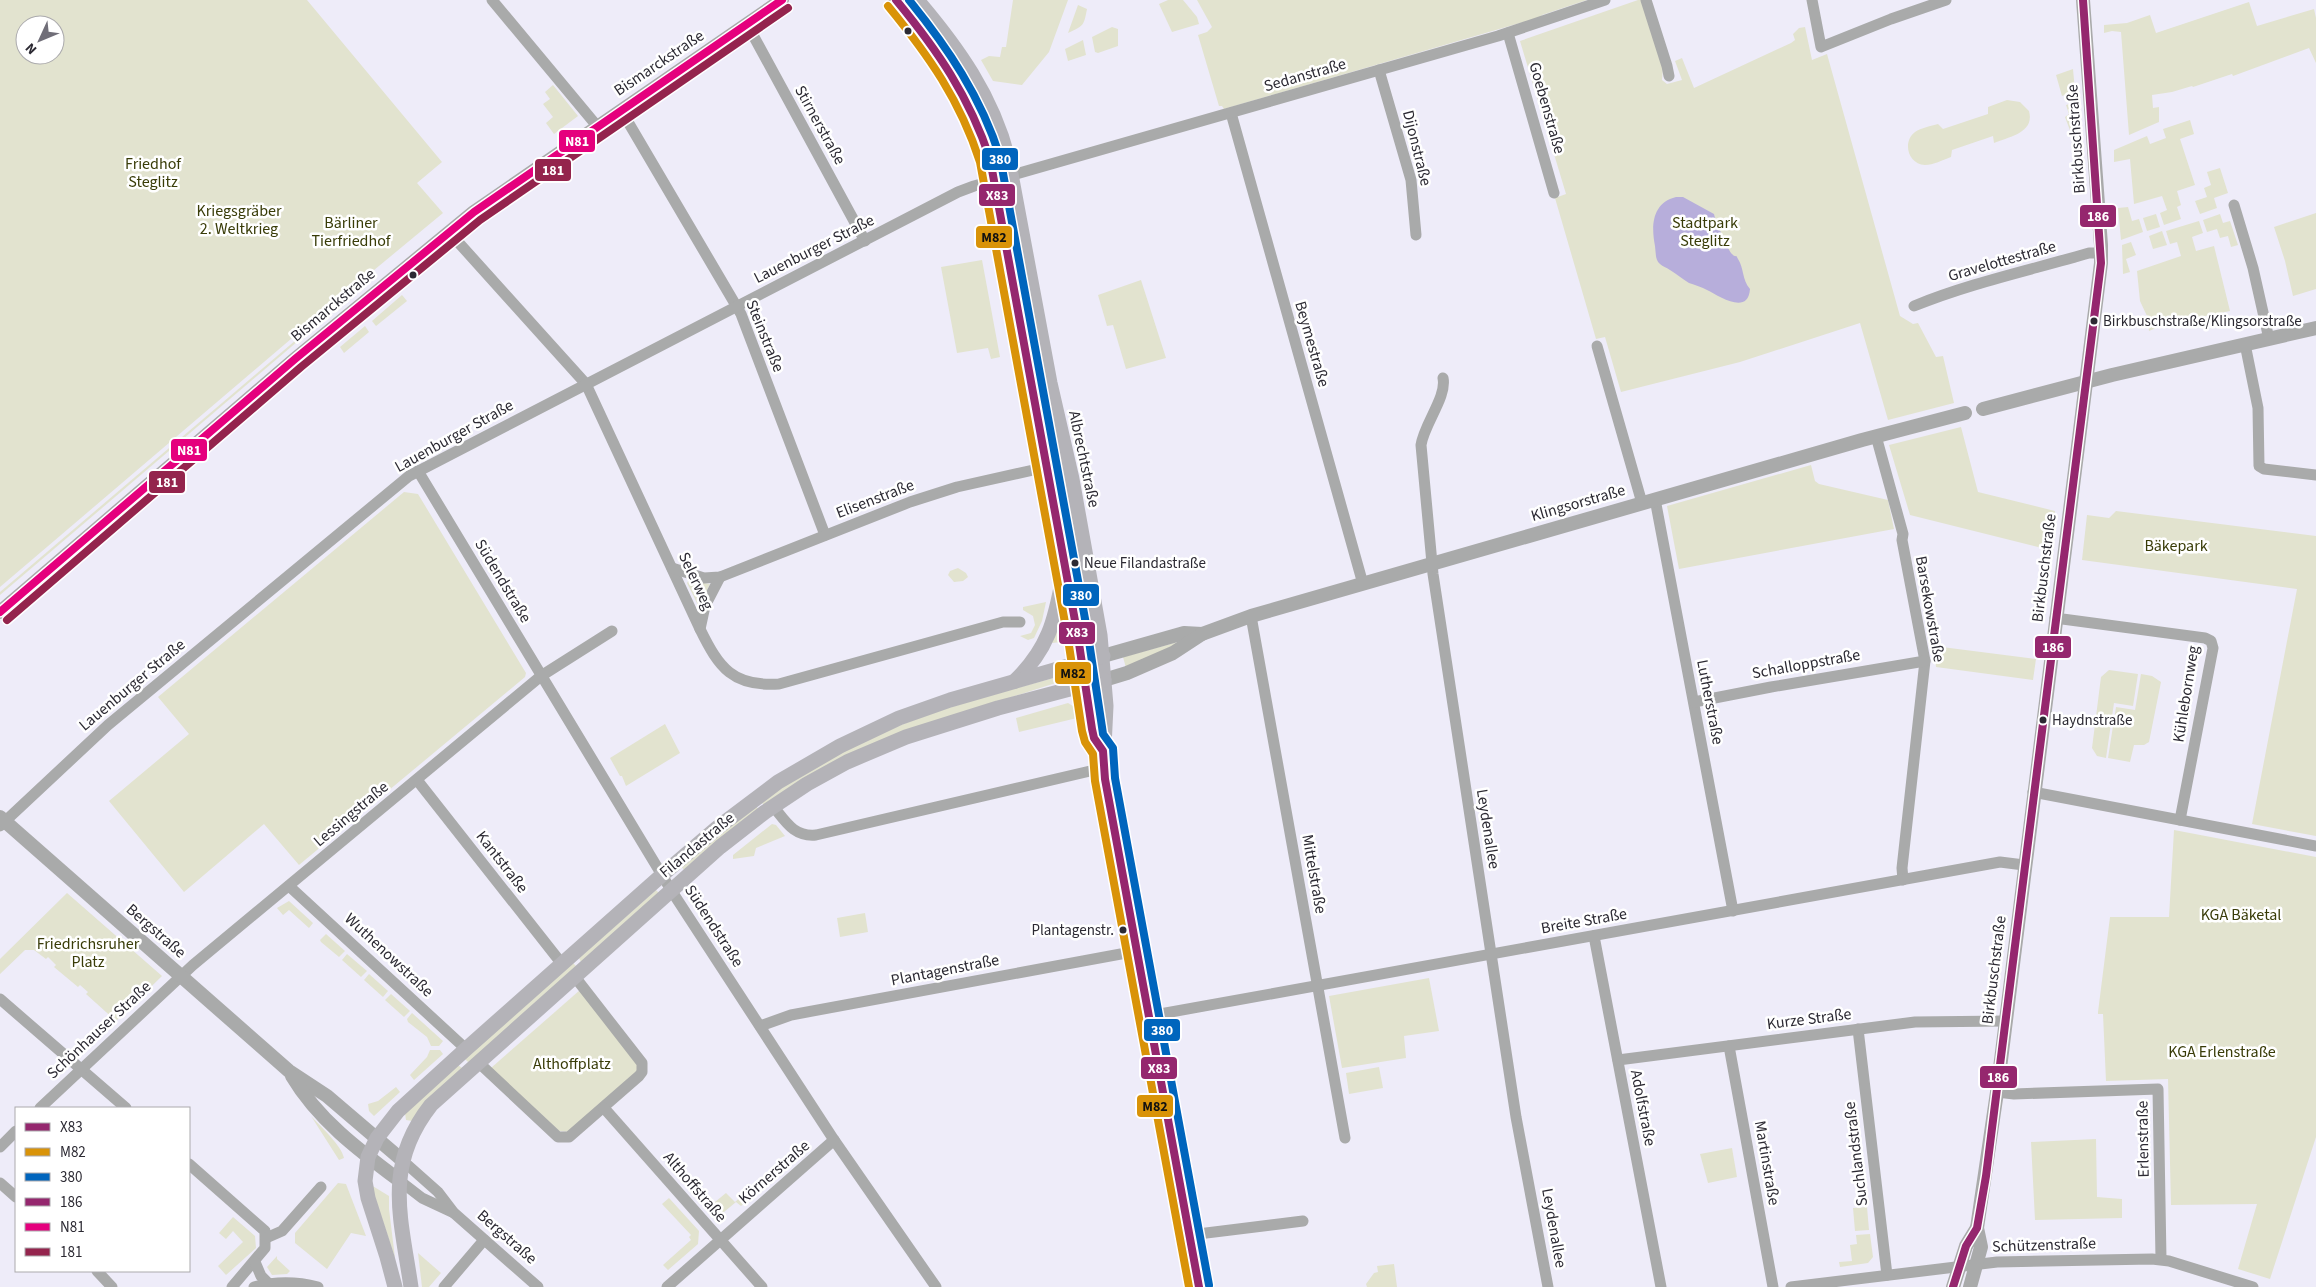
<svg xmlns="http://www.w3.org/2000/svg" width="2316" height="1287" viewBox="0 0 2316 1287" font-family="'Source Sans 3',sans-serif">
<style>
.green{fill:#e2e3cf;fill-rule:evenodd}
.water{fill:#b7aedb}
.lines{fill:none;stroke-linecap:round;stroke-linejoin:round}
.minor{stroke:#a9aaaa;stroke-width:11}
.tertiary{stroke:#a9aaaa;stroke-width:14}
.secondary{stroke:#b4b3b8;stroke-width:15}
.bus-1-casing{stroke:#fff;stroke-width:11}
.bus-2-casing{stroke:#fff;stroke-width:11}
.bus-3-casing{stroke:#fff;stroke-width:11}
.bus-4-casing{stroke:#fff;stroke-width:11}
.bus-5-casing{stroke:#fff;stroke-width:11}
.bus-6-casing{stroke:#fff;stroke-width:11}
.bus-1{stroke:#95276e;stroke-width:8}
.bus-2{stroke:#d99308;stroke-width:8}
.bus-3{stroke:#0065bd;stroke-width:8}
.bus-4{stroke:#95276e;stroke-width:8}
.bus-5{stroke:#e5007d;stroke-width:8}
.bus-6{stroke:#94244d;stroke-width:8}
.bus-dot{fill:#2c2a33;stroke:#fff;stroke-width:2}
.labels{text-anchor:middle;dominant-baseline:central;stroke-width:5;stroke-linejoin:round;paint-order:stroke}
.bus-label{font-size:15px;fill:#2c2a33;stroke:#fff;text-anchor:start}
.street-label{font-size:16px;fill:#2c2a33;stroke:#fff}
.park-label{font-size:16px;fill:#393c08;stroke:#fff}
.line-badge{stroke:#fff;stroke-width:2}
.badge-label{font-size:14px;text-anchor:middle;font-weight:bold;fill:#fff}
.pale-badge-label{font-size:14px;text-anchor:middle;font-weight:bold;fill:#111}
</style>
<rect width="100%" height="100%" fill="#eeecf9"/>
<g class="green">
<path d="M0 0H307L442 162 417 183 443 213 298 333 0 587ZM25 25H55V55H25Z"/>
<path d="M905 0H909L940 38 979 99 1001 159 997 160C982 96 945 49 905 0Z"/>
<path d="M1013 0H1068L1049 52 1022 85 993 81 981 60 989 56 1000 57 1002 47H1006Z"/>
<path d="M1168 0H1183L1197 17 1199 24 1172 32 1159 4Z"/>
<path d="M1197 0H1587L1542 15 1541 17 1224 109 1222 106H1219L1198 35 1207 32 1212 27Z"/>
<path d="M1638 0H1641L1663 68 1662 80 1667 84 1682 80 1675 61 1682 58 1694 88 1791 43 1795 40 1793 34 1799 28 1805 27 1812 60 1827 54 1900 316 1913 324 1918 323 1936 357 1943 356 1954 403 1888 420 1860 323 1740 362 1621 392 1605 337 1596 339 1555 198 1566 194 1520 41Z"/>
<path d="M2249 2 2257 26 2314 9 2316 18V63L2309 48 2233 76 2232 74 2193 87 2192 86 2172 92 2152 95 2153 108 2159 107V122L2129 135 2121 32 2112 31 2104 33V25L2127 23 2150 15 2156 33Z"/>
<path d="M1078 5 1087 9C1084 25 1084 26 1068 33Z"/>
<path d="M1112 27 1118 29V46L1098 53 1095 52 1092 37Z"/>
<path d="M1083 40 1086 55 1068 61 1065 49Z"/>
<path d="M2073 69 2075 91 2062 96 2056 75Z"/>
<path d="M553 85 578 116 554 134 546 123 553 117 543 104 550 99 545 92Z"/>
<path d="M2007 100 2020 102 2029 111C2035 133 2009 137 1994 143L1993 136 1952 150 1951 157C1943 160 1933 165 1925 165 1908 164 1902 142 1915 132 1921 128 1931 126 1938 124L1943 129 1988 114V107Z"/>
<path d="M2076 102 2079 140 2074 141 2065 117 2069 114 2066 105Z"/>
<path d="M2190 120 2194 134 2180 139 2195 185 2177 191 2181 205 2177 207 2181 219 2164 225 2160 213 2167 210 2162 196 2134 204 2130 159 2114 162V150L2147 136 2150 144 2166 138 2163 129Z"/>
<path d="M2220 168 2228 193 2214 198 2217 208 2200 214 2195 201 2207 197 2204 188 2211 185 2207 172Z"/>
<path d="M1009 200 1040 369 1058 450 1055 452 1051 450 1005 201Z"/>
<path d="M2128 207 2132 221 2139 219 2143 232 2121 240 2118 208Z"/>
<path d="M2316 213V289L2293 296 2285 261 2274 227Z"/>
<path d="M2156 214 2160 227 2147 231 2143 218Z"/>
<path d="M2220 214 2223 223 2230 221 2238 245 2231 247 2228 236 2220 238 2217 229 2207 232 2203 220Z"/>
<path d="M2199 221 2203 233 2192 237 2196 251 2214 246 2230 311 2156 326V328L2149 331 2147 316 2140 301 2137 271 2181 256 2177 242 2170 244 2166 231Z"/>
<path d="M2162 231 2167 245 2153 249 2149 236Z"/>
<path d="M2131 242 2136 255 2126 259 2130 272 2123 274 2122 245Z"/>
<path d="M982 260 1000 357 991 359 988 348 957 353 941 267Z"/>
<path d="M1141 280 1166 358 1126 369 1113 325 1107 326 1098 295Z"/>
<path d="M402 295 407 301 376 326 372 321Z"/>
<path d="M344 299 345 301 0 595V592Z"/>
<path d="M365 326 369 332 344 353 340 347Z"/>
<path d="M1961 427 1978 492 2055 511 2050 550 1910 515 1889 445Z"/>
<path d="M1811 465 1815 481 1819 484 1888 500 1894 529 1679 569 1667 506Z"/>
<path d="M1065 485 1093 637 1086 639 1058 486Z"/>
<path d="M404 492 418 494 526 673 525 677 299 865 264 824 184 892 109 801 189 734 158 697Z"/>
<path d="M2116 511 2316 536V836L2252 824 2297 589 2082 560 2087 515 2109 518Z"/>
<path d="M958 568 966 573 968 577 963 581 954 582 948 575 950 571Z"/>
<path d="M689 580 710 584 699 607 687 583Z"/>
<path d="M1046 602 1042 621 1034 638 1028 640 1020 636 1031 633 1035 625 1033 616 1023 610V607Z"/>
<path d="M1064 608 1066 609 1071 641 1052 643Z"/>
<path d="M1185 640 1126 668 1123 657Z"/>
<path d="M1934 646 2036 659 2033 680 1936 667Z"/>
<path d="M2109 670 2138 674 2133 706 2114 703 2106 758 2097 756 2092 748 2101 677Z"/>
<path d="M2141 674 2152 676 2161 682 2149 742 2144 745H2134L2130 762 2108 758 2116 707 2135 710Z"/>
<path d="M1064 675 1065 680 990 704 765 806 761 802C806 771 855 743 906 723 957 703 1011 690 1064 675Z"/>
<path d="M1068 703 1076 708 1077 718 1019 732 1016 718Z"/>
<path d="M665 724 680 753 626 786 622 776H620L610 758Z"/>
<path d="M756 805 759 811 685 872 682 867Z"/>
<path d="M772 824 776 825 785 836 756 848 754 856 733 859V855Z"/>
<path d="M2174 830 2316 857V1137L2270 1279 2238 1269 2257 1204 2171 1205 2168 1079 2106 1081 2103 1014H2098V1012L2110 917H2169Z"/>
<path d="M656 890 659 893 581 962 579 958Z"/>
<path d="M67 893 162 976 116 1021 86 994 88 992 80 985 78 987 54 967 56 965 48 957 46 959 34 950H25L0 974V959Z"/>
<path d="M289 901 313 923 309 928 289 910 283 915 277 908Z"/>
<path d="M865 913 868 932 840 937 837 918Z"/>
<path d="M326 934 345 951 339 957 321 942 320 940Z"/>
<path d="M347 954 367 971 361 977 342 960Z"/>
<path d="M573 963 577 967 469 1063 465 1059Z"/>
<path d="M369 974 388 991 383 997 364 980Z"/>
<path d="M1429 978 1439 1031 1404 1036 1406 1058 1342 1068 1329 996Z"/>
<path d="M580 990 634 1056 640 1069 570 1132 559 1131 491 1068Z"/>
<path d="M391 994 410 1011 404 1017 385 1000Z"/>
<path d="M412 1013 443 1041 439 1046H431L427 1037 408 1022 407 1019Z"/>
<path d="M430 1050H440L443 1054 414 1080 410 1075 427 1057Z"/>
<path d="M458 1065 462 1068 412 1121 406 1120 405 1113Z"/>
<path d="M1379 1067 1383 1088 1349 1094 1346 1073Z"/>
<path d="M396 1087 400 1092 374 1116 369 1111 368 1104 378 1101Z"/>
<path d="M311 1116C320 1126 342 1146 344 1158L339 1160Z"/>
<path d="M2096 1139 2097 1197 2122 1199V1218L2035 1220 2031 1142Z"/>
<path d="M1732 1148 1737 1177 1708 1183 1700 1154Z"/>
<path d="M338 1183 346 1184 366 1236 351 1233 327 1269 295 1243V1233Z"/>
<path d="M371 1185 389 1196V1209L395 1258Z"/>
<path d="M753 1186 758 1191 741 1206 736 1202 724 1212 717 1211 712 1206 707 1209 693 1194 701 1187 715 1202 726 1193 735 1202Z"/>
<path d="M669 1198 699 1231 698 1244 668 1270 663 1265 691 1240 689 1237 691 1235 662 1204Z"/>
<path d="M1867 1207 1869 1230 1855 1231 1853 1208Z"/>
<path d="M233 1217 255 1236 256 1248 226 1275 218 1266 243 1242 233 1231 226 1239 219 1233Z"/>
<path d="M1870 1234 1873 1257 1868 1263 1840 1267 1839 1262 1852 1261 1850 1245 1857 1244 1856 1235Z"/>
<path d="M418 1253 441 1273 429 1287H422Z"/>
<path d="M277 1256V1259L290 1271 287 1274 272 1275 267 1267Z"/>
<path d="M1394 1264 1397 1287H1367L1366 1284 1374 1273 1378 1272 1377 1266Z"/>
</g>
<path class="water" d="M1676 197H1683L1714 214C1715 220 1729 252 1732 254 1737 259 1735 253 1738 259 1744 268 1742 280 1750 289 1748 316 1719 296 1707 290 1702 287 1695 285 1689 283 1682 279 1677 274 1670 270 1666 267 1663 267 1660 264 1655 260 1656 253 1655 246 1651 226 1652 203 1676 197Z"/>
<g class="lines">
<g class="minor">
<path d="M492 0 597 126"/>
<path d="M1646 0 1667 66 1669 76"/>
<path d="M1812 0 1821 47 1891 19 1946 0"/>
<path d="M747 24 865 241"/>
<path d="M1508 33 1554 193"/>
<path d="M1379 70 1411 180 1416 235"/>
<path d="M621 110 741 314 825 535"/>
<path d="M1231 113 1363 584"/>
<path d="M2234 205 2253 268 2269 339"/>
<path d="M449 232 586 384 700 629C719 668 733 687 779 684L1003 622H1020"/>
<path d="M1914 306C1970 283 2031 270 2089 253H2101"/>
<path d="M2245 344 2258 408 2259 466 2264 469 2316 475"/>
<path d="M1597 346 1642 503"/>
<path d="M1443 378C1447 397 1424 424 1421 445L1433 574 1516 1117 1548 1287"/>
<path d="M1876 436 1903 534 1902 540 1925 661 1902 868 1903 880"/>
<path d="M418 471 671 890 834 1140 936 1287"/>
<path d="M1655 499 1733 911"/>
<path d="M672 568 704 578 720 577 910 502 957 487 1047 467"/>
<path d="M1251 616 1345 1138"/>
<path d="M2055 618 2205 638 2211 641 2213 648 2180 820"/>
<path d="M700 629 705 606 720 577"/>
<path d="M1694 702 1771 687 1925 661"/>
<path d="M417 780 562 964"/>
<path d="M2033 792 2316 846"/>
<path d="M773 806C786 822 794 837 816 835L1103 768"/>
<path d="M0 826 108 725 409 476 958 192 974 186 1498 36 1605 0"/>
<path d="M289 886 466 1049"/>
<path d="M1594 936 1661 1287"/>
<path d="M0 999 126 1108"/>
<path d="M1149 1016 2000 862 2024 865"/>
<path d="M760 1026 791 1015 1137 951"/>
<path d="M1858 1029 1887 1275"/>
<path d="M1729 1046 1773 1287"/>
<path d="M1618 1060 1915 1022 2006 1021"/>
<path d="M479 1063 558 1137H569L639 1076 642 1072V1063L575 977"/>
<path d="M1997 1092 2014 1094 2158 1089 2161 1259"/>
<path d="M40 1108 193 965 541 676 612 631"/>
<path d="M604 1108 762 1287"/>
<path d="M0 1147 16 1131"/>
<path d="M402 1160 438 1192 454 1213 538 1287"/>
<path d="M189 1164 265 1231V1248L232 1287"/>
<path d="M400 1181 422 1198 452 1212"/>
<path d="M0 1183 16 1197"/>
<path d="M1190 1235 1303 1221"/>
<path d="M266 1238 282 1231 321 1187"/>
<path d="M255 1262 261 1276 268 1283"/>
<path d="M97 1271 112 1287"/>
<path d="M254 1287C276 1281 295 1281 318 1287"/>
<path d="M444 1287 484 1240"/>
<path d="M667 1287 834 1140"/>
<path d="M1791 1287 1997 1262 2152 1259 2169 1261 2253 1287"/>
</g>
<g class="tertiary">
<path d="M1983 409 2112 375 2316 328"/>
<path d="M0 612 295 359 474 212 782 0"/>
<path d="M1103 656 1184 633 1202 634"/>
<path d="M1104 680 1127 673 1173 653 1202 634 1251 616 1862 440 1965 413"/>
<path d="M0 817 289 1071 327 1096 402 1160"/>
<path d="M292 1076C318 1120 360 1151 400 1181"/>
<path d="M1953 1287 1966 1246 1977 1228"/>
<path d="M1970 1287 1981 1247 1977 1228 1997 1092 2101 263V245L2083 0"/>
</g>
<g class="secondary">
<path d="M896 0C940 53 970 92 990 159L1078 637 1094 738 1103 751"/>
<path d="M917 0C958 48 992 96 1008 158L1050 383 1072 479 1100 635 1106 706 1103 768 1199 1287"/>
<path d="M1015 681C1048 649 1055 621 1063 577"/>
<path d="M395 1287 387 1257 368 1198 365 1181 368 1157 377 1138 398 1111 466 1049 662 875 717 828 778 782 840 746 899 718 950 700 1103 656"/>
<path d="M411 1287C401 1218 383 1166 431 1105L720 847 765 812 807 784 847 762 906 737 998 708 1104 680"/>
</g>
<defs>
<path id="bus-1" d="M896 0C938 51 969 96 990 159L1078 637 1092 729 1094 738 1103 751 1105 779 1199 1287"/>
<path id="bus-2" d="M888 6C929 56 960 100 980 162L1068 639 1082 731 1085 742 1093 754 1095 781 1189 1287"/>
<path id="bus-3" d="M909 0C948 48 981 97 1000 157L1088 635 1102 727 1103 734 1113 748 1115 778 1209 1285"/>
<path id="bus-4" d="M1953 1287 1966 1246 1977 1228 1986 1176 2101 263 2083 0"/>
<path id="bus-5" d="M0 612 295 359 474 212 782 0"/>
<path id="bus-6" d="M7 620 301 367 480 220 788 8"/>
</defs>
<use href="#bus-1" class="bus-1-casing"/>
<use href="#bus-2" class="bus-2-casing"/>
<use href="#bus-3" class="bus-3-casing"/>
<use href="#bus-4" class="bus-4-casing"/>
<use href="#bus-5" class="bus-5-casing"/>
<use href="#bus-6" class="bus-6-casing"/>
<use href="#bus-1" class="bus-1"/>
<use href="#bus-2" class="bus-2"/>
<use href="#bus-3" class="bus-3"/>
<use href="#bus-4" class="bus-4"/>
<use href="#bus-5" class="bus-5"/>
<use href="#bus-6" class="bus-6"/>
</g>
<g class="bus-dot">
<circle cx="908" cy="31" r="4.5"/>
<circle cx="413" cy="275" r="4.5"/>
<circle cx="2094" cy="321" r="4.5"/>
<circle cx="1075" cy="563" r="4.5"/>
<circle cx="2043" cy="720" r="4.5"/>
<circle cx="1123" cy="930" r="4.5"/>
</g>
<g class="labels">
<g class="bus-label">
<text x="2103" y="321">Birkbuschstraße/Klingsorstraße</text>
<text x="1084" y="563">Neue Filandastraße</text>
<text x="2052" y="720">Haydnstraße</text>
<text x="1114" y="930" text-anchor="end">Plantagenstr.</text>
</g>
<g class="street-label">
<text transform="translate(659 63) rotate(-34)">Bismarckstraße</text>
<text transform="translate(1305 75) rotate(-16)">Sedanstraße</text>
<text transform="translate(1547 108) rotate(74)">Goebenstraße</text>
<text transform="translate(820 125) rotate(61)">Stirnerstraße</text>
<text transform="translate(2076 139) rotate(-94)">Birkbuschstraße</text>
<text transform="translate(1417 148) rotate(76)">Dijonstraße</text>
<text transform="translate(814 249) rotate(-27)">Lauenburger Straße</text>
<text transform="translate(2002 261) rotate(-16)">Gravelottestraße</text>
<text transform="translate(333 305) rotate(-40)">Bismarckstraße</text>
<text transform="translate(765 336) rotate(68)">Steinstraße</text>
<text transform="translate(1312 344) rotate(74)">Beymestraße</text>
<text transform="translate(454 436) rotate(-29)">Lauenburger Straße</text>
<text transform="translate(1084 459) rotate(78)">Albrechtstraße</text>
<text transform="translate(875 499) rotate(-21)">Elisenstraße</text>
<text transform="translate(1578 503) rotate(-16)">Klingsorstraße</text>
<text transform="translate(2044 568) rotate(-83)">Birkbuschstraße</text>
<text transform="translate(503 581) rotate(59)">Südendstraße</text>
<text transform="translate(696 581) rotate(65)">Selerweg</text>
<text transform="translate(1930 609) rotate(80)">Barsekowstraße</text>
<text transform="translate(1806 664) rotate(-10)">Schalloppstraße</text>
<text transform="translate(132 685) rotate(-40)">Lauenburger Straße</text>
<text transform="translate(2186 694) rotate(-81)">Kühlebornweg</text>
<text transform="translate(1710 702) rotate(79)">Lutherstraße</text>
<text transform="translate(351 814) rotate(-40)">Lessingstraße</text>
<text transform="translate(1488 829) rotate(81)">Leydenallee</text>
<text transform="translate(697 845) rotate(-40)">Filandastraße</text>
<text transform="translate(502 862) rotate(52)">Kantstraße</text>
<text transform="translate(1314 874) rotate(80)">Mittelstraße</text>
<text transform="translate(1584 921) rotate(-10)">Breite Straße</text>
<text transform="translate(714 926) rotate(57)">Südendstraße</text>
<text transform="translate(156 931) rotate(41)">Bergstraße</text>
<text transform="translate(389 955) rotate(43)">Wuthenowstraße</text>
<text transform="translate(945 970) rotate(-11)">Plantagenstraße</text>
<text transform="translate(1994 970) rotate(-83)">Birkbuschstraße</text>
<text transform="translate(1809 1019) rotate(-7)">Kurze Straße</text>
<text transform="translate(99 1030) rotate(-43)">Schönhauser Straße</text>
<text transform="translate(1643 1108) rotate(79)">Adolfstraße</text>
<text transform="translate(2143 1139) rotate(-91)">Erlenstraße</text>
<text transform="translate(1856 1154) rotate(-97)">Suchlandstraße</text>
<text transform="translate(1767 1163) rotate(80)">Martinstraße</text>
<text transform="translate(774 1172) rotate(-41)">Körnerstraße</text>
<text transform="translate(695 1187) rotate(49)">Althoffstraße</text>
<text transform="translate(1554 1228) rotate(80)">Leydenallee</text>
<text transform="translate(507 1237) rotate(41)">Bergstraße</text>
<text transform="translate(2044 1245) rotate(-2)">Schützenstraße</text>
</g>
<g class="park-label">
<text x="153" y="164">Friedhof<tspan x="153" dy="18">Steglitz</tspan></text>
<text x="239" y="211">Kriegsgräber<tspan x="239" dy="18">2. Weltkrieg</tspan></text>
<text x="351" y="223">Bärliner<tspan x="351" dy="18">Tierfriedhof</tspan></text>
<text x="1705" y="223">Stadtpark<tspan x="1705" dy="18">Steglitz</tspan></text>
<text x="2176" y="546">Bäkepark</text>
<text x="2241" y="915">KGA Bäketal</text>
<text x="88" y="944">Friedrichsruher<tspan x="88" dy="18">Platz</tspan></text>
<text x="2222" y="1052">KGA Erlenstraße</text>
<text x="572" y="1064">Althoffplatz</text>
</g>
</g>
<g class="line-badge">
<rect x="558" y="129" width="38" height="24" rx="5" fill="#e5007d"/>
<rect x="981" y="147" width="38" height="24" rx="5" fill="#0065bd"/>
<rect x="534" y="158" width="38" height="24" rx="5" fill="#94244d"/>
<rect x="978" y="183" width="38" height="24" rx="5" fill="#95276e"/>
<rect x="2079" y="204" width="38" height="24" rx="5" fill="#95276e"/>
<rect x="975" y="225" width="38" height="24" rx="5" fill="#d99308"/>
<rect x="170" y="438" width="38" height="24" rx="5" fill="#e5007d"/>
<rect x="148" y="470" width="38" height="24" rx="5" fill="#94244d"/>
<rect x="1062" y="583" width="38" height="24" rx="5" fill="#0065bd"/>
<rect x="1058" y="621" width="38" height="24" rx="5" fill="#95276e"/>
<rect x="2034" y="635" width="38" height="24" rx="5" fill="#95276e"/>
<rect x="1054" y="661" width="38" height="24" rx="5" fill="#d99308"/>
<rect x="1143" y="1018" width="38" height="24" rx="5" fill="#0065bd"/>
<rect x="1140" y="1056" width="38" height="24" rx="5" fill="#95276e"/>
<rect x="1979" y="1065" width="39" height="24" rx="5" fill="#95276e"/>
<rect x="1136" y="1094" width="38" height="24" rx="5" fill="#d99308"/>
</g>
<g class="badge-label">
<text x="577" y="146">N81</text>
<text x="1000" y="164">380</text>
<text x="553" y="175">181</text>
<text x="997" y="200">X83</text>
<text x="2098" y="221">186</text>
<text x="189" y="455">N81</text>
<text x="167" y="487">181</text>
<text x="1081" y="600">380</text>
<text x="1077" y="637">X83</text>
<text x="2053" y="652">186</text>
<text x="1162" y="1035">380</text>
<text x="1159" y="1073">X83</text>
<text x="1998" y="1082">186</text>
</g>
<g class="pale-badge-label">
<text x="994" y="242">M82</text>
<text x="1073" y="678">M82</text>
<text x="1155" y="1111">M82</text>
</g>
<rect x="15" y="1107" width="175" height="165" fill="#ffffff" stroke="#abaaad"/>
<rect x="25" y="1123" width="25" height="8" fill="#95276e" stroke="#abaaad"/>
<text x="60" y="1132" font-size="15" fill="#2c2a33">X83</text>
<rect x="25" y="1148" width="25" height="8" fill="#d99308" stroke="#abaaad"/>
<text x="60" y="1157" font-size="15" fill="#2c2a33">M82</text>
<rect x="25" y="1173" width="25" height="8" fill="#0065bd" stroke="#abaaad"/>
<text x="60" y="1182" font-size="15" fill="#2c2a33">380</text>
<rect x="25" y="1198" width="25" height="8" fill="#95276e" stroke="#abaaad"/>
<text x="60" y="1207" font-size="15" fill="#2c2a33">186</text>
<rect x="25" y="1223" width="25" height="8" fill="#e5007d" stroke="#abaaad"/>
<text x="60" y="1232" font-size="15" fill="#2c2a33">N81</text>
<rect x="25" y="1248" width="25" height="8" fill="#94244d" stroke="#abaaad"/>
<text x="60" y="1257" font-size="15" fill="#2c2a33">181</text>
<g transform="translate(40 40) rotate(226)"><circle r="24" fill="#ffffff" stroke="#abaaad"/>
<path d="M0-4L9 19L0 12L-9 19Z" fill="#706e78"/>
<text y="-8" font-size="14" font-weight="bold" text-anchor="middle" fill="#2c2a33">N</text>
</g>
</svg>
